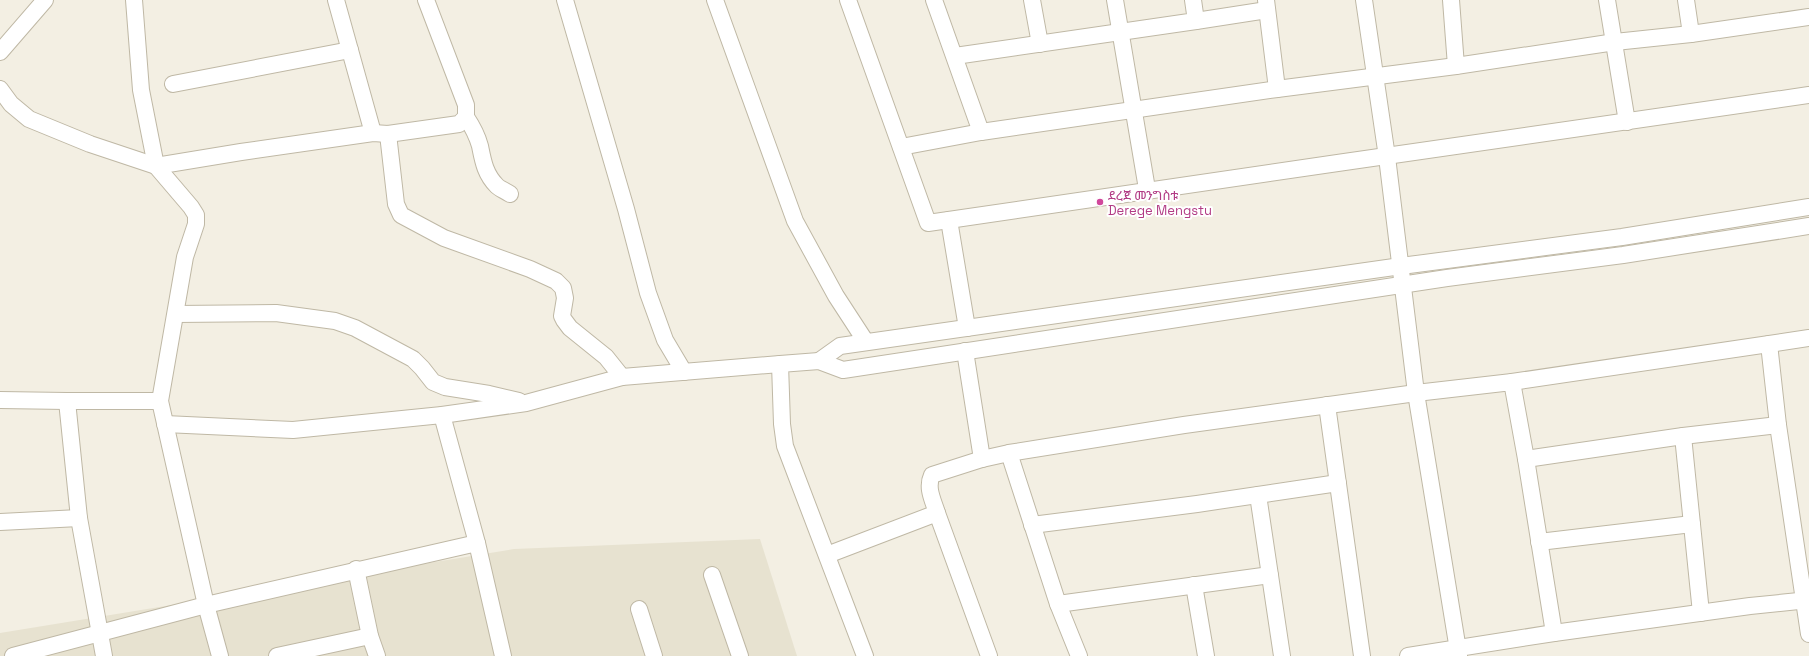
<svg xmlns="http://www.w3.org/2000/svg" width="1809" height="656" viewBox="0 0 1809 656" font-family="'Space Grotesk','Noto Sans Ethiopic',sans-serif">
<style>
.residential{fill:#e7e2d0}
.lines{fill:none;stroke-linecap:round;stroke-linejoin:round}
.minor-casing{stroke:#bfb8a5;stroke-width:18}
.minor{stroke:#fff;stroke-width:16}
.hotel-dot{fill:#d1479c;stroke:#fff;stroke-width:1.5}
.labels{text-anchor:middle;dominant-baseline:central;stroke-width:4;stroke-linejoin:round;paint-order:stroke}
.hotel-label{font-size:13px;fill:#b23c85;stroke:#fff;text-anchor:start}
</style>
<rect width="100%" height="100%" fill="#f3efe3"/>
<path class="residential" d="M760 539 797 656H0V633L514 549Z"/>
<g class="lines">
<defs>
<g id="minor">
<path d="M134 0 141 90 156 166 191 207 196 215V224L185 257 160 401 206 605 220 656"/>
<path d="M336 0 373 133"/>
<path d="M565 0 626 209 648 293 665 340 684 372"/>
<path d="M715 0 795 221 836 296 866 342"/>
<path d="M848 0 928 223C1221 178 1516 139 1809 95"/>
<path d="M934 0 981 132"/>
<path d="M1032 0 1040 44"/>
<path d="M1115 0 1147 189"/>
<path d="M1266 0 1277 89"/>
<path d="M1364 0 1387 157 1416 393 1459 656"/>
<path d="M1451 0 1456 66"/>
<path d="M1607 0 1627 122"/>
<path d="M1686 0 1691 34"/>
<path d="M1196 21 1267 10"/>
<path d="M0 52 45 0"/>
<path d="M955 56 1196 21 1193 0"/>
<path d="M173 84 350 50"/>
<path d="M0 89 11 104 29 119 90 144 156 166 241 152 373 133 388 134 459 124 466 117V105L426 0"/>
<path d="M466 117C472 126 477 135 480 146 483 161 485 174 497 186 500 189 506 191 510 194"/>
<path d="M388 134 396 204 401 215 444 238 530 269 556 281 563 288 565 298 562 316 564 320 570 328 606 357 622 377 780 364"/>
<path d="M901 147 981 132 1277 89 1456 66 1615 42 1691 34 1809 17"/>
<path d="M949 220 967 328"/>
<path d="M176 314 276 313 335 321 355 328 413 359 422 368 433 382 445 387 489 394 519 401"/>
<path d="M1769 344 1778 425 1809 634"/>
<path d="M965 351 982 459"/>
<path d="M819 361 840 346 1401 266 1622 237 1809 207"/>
<path d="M1512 382 1809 338"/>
<path d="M0 400 67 401"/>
<path d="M1327 405 1362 656"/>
<path d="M442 415 477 543 503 656"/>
<path d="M165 424 293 430 442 415 526 403 622 377"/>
<path d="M1683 436 1701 613"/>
<path d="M1009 453 1058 604 1079 656"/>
<path d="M1526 459 1683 436 1778 425"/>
<path d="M1258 495 1282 656"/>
<path d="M937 513C933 500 926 488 932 475L982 459 1009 453 1184 425 1416 393 1512 382 1526 459 1554 633"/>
<path d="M79 518 104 656"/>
<path d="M0 522 79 518 67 401H160"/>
<path d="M1032 525 1197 504 1338 483"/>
<path d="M1539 542 1692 524"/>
<path d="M827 555 937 513 989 656"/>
<path d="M356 569 370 636 377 656"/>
<path d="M712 575 740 656"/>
<path d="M1194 585 1206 656"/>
<path d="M1058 604 1270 575"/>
<path d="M639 609 654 656"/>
<path d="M13 656 206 605 477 543"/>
<path d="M277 656 370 636"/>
<path d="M865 656 785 446 782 424 780 364 819 361 843 370 1447 278 1623 255 1809 226"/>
<path d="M1408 656 1554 633 1750 606 1809 600"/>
</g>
</defs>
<use href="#minor" class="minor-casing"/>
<use href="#minor" class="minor"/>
</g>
<circle class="hotel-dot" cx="1100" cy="202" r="4"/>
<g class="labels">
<g class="hotel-label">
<text x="1108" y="195">ደረጀ መንግስቱ<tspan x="1108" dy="15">Derege Mengstu</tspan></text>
</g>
</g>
</svg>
